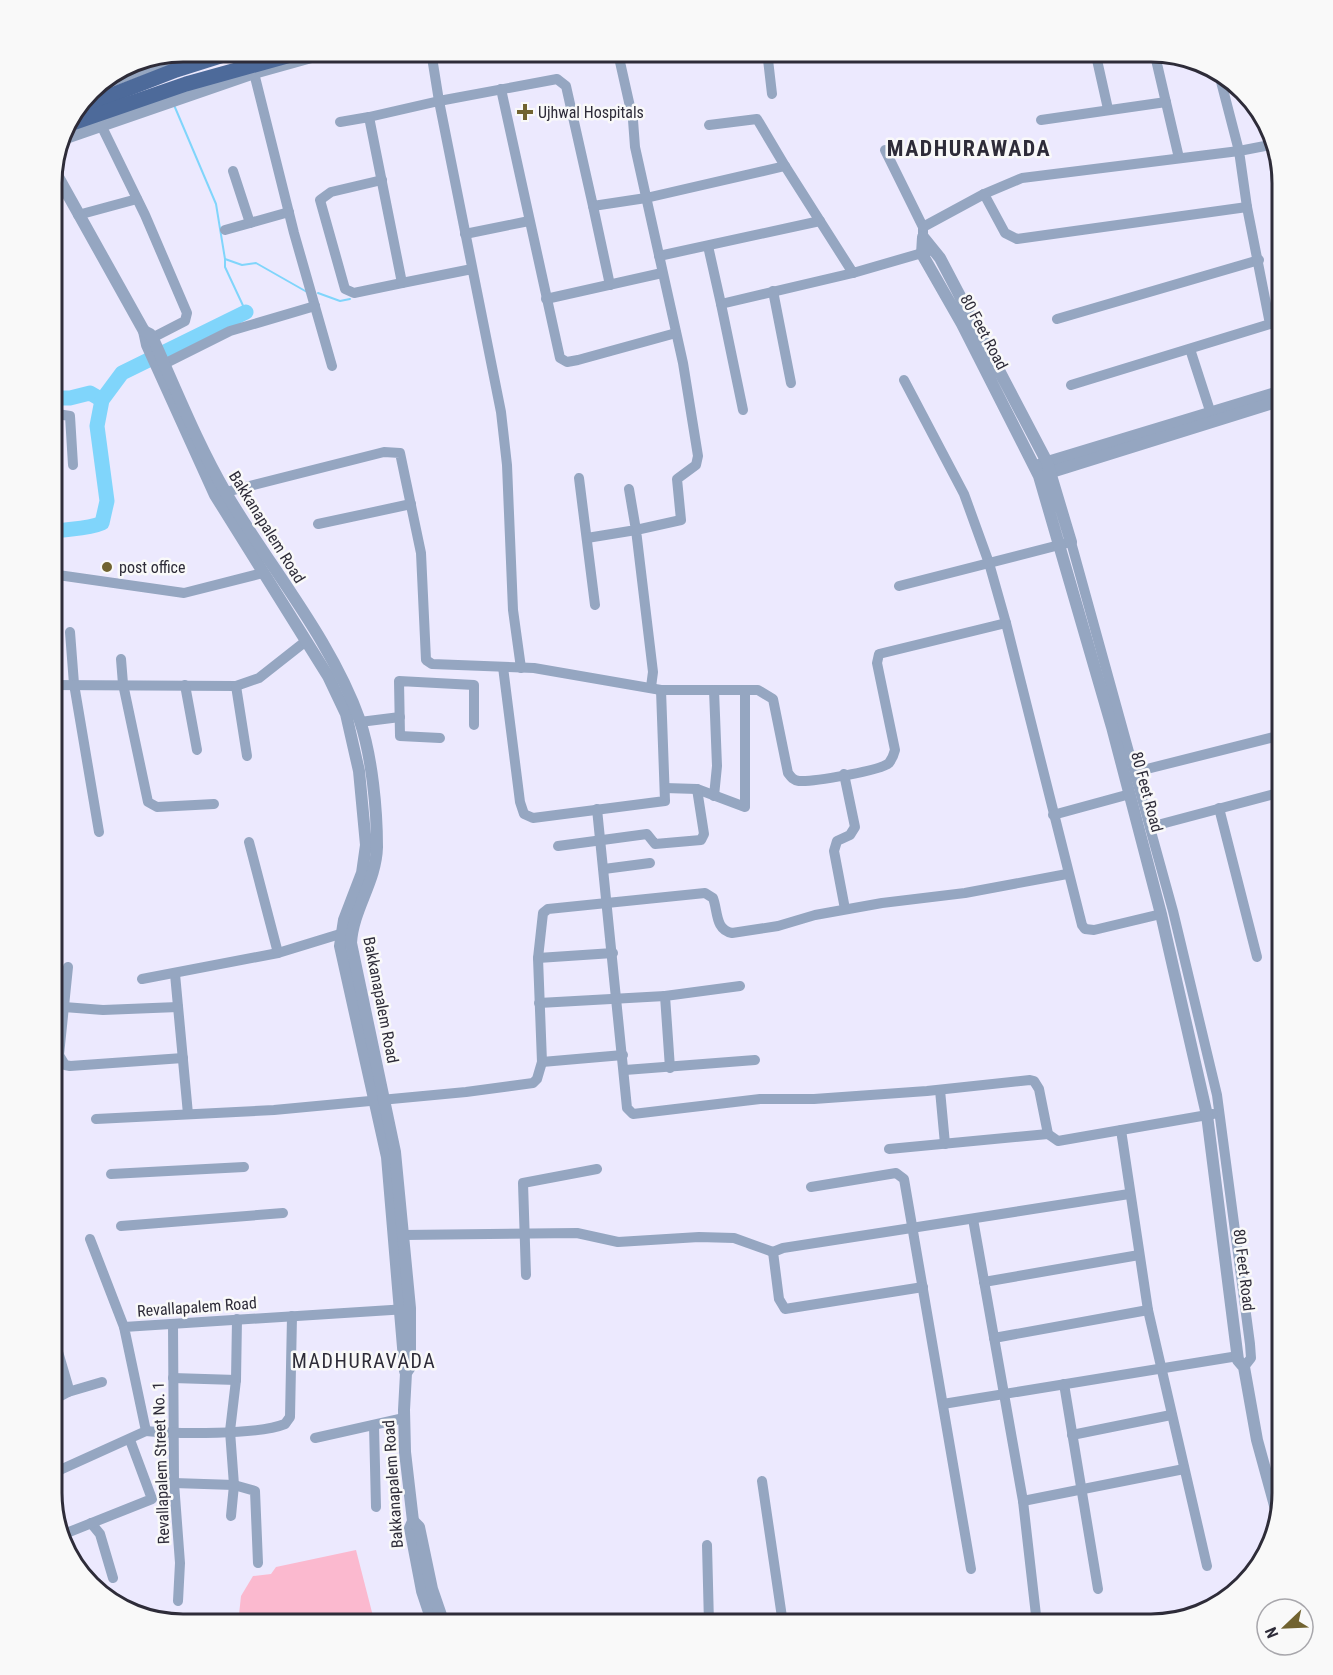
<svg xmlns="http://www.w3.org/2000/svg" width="1333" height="1675" viewBox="0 0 1333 1675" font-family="'Roboto Condensed',sans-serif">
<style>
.garden{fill:#fbb9cf}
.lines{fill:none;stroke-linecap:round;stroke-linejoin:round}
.stream{stroke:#80d5fb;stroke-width:2}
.river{stroke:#80d5fb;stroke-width:15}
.minor{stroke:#95a6c1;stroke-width:10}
.tertiary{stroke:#95a6c1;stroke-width:12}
.primary{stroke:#4d6a9a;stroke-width:15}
.poi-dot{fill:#716330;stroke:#f9f9f9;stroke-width:2}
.labels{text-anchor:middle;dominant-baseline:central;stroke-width:5;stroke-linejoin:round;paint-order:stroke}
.poi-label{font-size:16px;fill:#2e2c39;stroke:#f9f9f9;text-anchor:start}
.street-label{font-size:16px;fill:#2e2c39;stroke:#f9f9f9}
.quarter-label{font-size:20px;letter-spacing:1.5px;fill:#2e2c39;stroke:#f9f9f9}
.district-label{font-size:22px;font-weight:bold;letter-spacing:1.5px;fill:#2e2c39;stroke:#f9f9f9}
.rim{fill:none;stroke:#2e2c39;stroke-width:3}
</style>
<rect width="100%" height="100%" fill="#ece9fe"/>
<path class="garden" d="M356 1550 375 1624H238L241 1596 253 1576 271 1574 276 1567Z"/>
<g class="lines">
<g class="stream">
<path d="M174 105 216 204 225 259"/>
<path d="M318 293 340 301 350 299"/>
<path d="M246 312 225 267V259L242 265 256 263 307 292"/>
</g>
<g class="river">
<path d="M51 398H70L90 393 102 400"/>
<path d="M51 532C69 528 86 530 102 523L107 501 97 426 102 400 122 373 246 312"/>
</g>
<g class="minor">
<path d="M431 51 439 101 557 79 566 86 593 206 646 198 785 166 853 273 929 251"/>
<path d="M767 51 772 94"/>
<path d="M1095 51 1108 109"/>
<path d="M1154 51 1179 158"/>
<path d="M618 53 633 120 635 147 683 363 698 456 696 465 677 479 681 520 636 530 653 672 651 687"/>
<path d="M254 73 294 233 332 366"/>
<path d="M501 89 560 358 567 362 578 360 676 333"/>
<path d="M1041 120 1166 102"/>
<path d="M340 122 369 117"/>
<path d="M101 125 145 215 187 313 185 321 152 338"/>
<path d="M709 125 757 119 785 166"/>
<path d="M885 150 923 227V234"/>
<path d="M233 171 250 223"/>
<path d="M382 180 331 192 320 200 345 289 354 293 402 283"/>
<path d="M984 194 1005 233 1017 239 1247 207 1239 151 1270 145"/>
<path d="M593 206 610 285"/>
<path d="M78 215 137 199"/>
<path d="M923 227 984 194 1022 178 1239 151 1218 70"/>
<path d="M225 230 289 212"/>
<path d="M465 234 529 221"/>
<path d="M708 246 721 304 853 273"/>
<path d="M659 256 820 221"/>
<path d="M472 269 402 283 369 117 439 101 501 412 507 465 513 610 521 668"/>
<path d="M773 291 791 383"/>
<path d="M546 299 662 273"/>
<path d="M721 304 743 410"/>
<path d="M1057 319 1259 260"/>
<path d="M1270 324 1282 321"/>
<path d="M1190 349 1213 420"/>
<path d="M164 364 230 331 315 306"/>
<path d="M1071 385 1270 324 1247 207"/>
<path d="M51 413 70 416 73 465"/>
<path d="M579 478 595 605"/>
<path d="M218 494 384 452 400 453 421 553 426 660 432 664 534 668 661 690H758L773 699 788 773C791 777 793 780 799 781 812 782 880 771 889 763 892 759 894 754 895 750L877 663 879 654 1006 623 989 563 964 494 904 380"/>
<path d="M318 524 411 504"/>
<path d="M587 538 636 530 629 489"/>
<path d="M51 574 184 593 263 573"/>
<path d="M899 586 1071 542 1173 911 1217 1095 1250 1344 1251 1358 1244 1367"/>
<path d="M1006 623 1082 925 1085 929 1094 930 1161 914"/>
<path d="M70 632 74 684 99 832"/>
<path d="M121 659 123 684 148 802 157 807 214 804"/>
<path d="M503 667 520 802 524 814 533 818 665 801 661 690"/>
<path d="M51 685 236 686 259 678 306 641"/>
<path d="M185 685 197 750"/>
<path d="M236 686 247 756"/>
<path d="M714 690 717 766 714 796"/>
<path d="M360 722 400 717"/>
<path d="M1276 736 1282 762"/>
<path d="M440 738 400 736 399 681 474 685V725"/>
<path d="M1135 772 1282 735"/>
<path d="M844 774 855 827 850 835 837 841 834 851 845 909"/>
<path d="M665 788 697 789 745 807V690"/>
<path d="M1219 808 1257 957"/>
<path d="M597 809 627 1108 633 1114 760 1099H814L927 1091 1030 1080 1034 1081 1039 1089 1048 1134 1058 1141 1213 1114"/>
<path d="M1053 815 1130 794"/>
<path d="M1150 827 1282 792"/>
<path d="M249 842 278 953"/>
<path d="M558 846 647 834 655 844 701 840 704 834 697 789"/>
<path d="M51 858 54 873"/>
<path d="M604 869 650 863"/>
<path d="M538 958 613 953"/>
<path d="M68 967 59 1055 65 1065 70 1066 183 1058"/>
<path d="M175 974 188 1114"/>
<path d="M142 979 278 953 340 934"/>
<path d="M539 1003 665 996"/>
<path d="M51 1006 103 1010 178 1007"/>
<path d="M542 1062 623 1055"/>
<path d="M670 1068 665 996 740 986"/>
<path d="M625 1070 755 1060"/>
<path d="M940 1090 945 1144"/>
<path d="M96 1119 274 1110 466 1092 533 1083 537 1079 542 1062 538 958 543 913 548 909 705 893 713 898C718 911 715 930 732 933L778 926 815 915 882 903 965 893 1067 874"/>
<path d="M1121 1130 1148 1310 1207 1566"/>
<path d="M889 1149 1048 1134"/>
<path d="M111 1174 244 1167"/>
<path d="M811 1187 896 1173 904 1179 971 1569"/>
<path d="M973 1219 1023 1501 1037 1624"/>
<path d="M121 1226 283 1213"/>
<path d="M404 1235 577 1233 618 1242 699 1237 734 1238 773 1252"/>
<path d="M90 1239 124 1327"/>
<path d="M526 1275 523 1183 597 1169"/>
<path d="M984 1282 1139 1255"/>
<path d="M923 1287 785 1309 779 1299 773 1252 783 1248 1129 1194"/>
<path d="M173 1324 174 1483 180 1563 178 1601"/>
<path d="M994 1338 1148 1310"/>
<path d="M173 1378 236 1380"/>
<path d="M1064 1384 1098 1589"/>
<path d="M68 1392 102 1382"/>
<path d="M51 1401 68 1392V1386L51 1328"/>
<path d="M943 1404 1238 1356"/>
<path d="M374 1426 376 1507"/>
<path d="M146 1431C177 1434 258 1435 285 1424L290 1417 292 1316"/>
<path d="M1072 1435 1171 1415"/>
<path d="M315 1438 404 1418"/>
<path d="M51 1474 146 1431 124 1327 407 1309"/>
<path d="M762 1481 783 1624"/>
<path d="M174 1483 234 1485 255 1491 258 1563"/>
<path d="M1023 1501 1184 1469"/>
<path d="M231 1516 234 1485 230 1431 236 1380 237 1319"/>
<path d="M91 1523 100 1534 113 1578"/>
<path d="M64 1534 152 1499 130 1440"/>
<path d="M707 1545 709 1624"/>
</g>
<g class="tertiary">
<path d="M93 88 191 51"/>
<path d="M60 140 254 73 333 51"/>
<path d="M53 168 144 331 147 345 215 495 328 676 346 714 359 771 366 845 362 873 344 920 340 946 387 1157 405 1371"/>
<path d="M144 331 150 334 154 341C177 392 198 445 226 493 270 568 331 639 360 721 372 757 377 809 377 847 376 882 353 909 351 943L395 1152 410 1308V1367L406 1373 404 1410 405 1452 413 1521 410 1528 422 1591 433 1624"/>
<path d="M1041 464 1282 391"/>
<path d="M1042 475 1282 400"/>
<path d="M1071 542 1047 462 940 258 923 237 922 254 962 324 1039 476 1112 727 1161 914 1207 1115 1238 1360 1244 1367 1257 1440 1277 1513"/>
<path d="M413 1521 419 1527 432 1589 444 1624"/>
</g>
<g class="primary">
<path d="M76 109 176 70 236 51"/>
<path d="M64 126 186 84 305 51"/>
</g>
</g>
<g class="poi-dot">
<path d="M522 103h6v6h6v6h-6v6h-6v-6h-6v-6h6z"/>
<circle cx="107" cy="567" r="6"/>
</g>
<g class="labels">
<g class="poi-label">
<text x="538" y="112">Ujhwal Hospitals</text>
<text x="119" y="567">post office</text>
</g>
<g class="street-label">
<text transform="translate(984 332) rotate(62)">80 Feet Road</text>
<text transform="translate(267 527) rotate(58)">Bakkanapalem Road</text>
<text transform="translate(1147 792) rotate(75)">80 Feet Road</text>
<text transform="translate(381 1000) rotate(79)">Bakkanapalem Road</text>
<text transform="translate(1244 1270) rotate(83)">80 Feet Road</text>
<text transform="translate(197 1307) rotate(-4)">Revallapalem Road</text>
<text transform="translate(161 1463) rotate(-92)">Revallapalem Street No. 1</text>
<text transform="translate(393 1484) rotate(-94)">Bakkanapalem Road</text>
</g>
<g class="quarter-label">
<text x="364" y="1361">MADHURAVADA</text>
</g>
<g class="district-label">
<text x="969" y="148">MADHURAWADA</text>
</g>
</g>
<path d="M0 0H1333V1675H0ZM183 62H1151A121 121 0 0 1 1272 183V1493A121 121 0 0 1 1151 1614H183A121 121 0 0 1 62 1493V183A121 121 0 0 1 183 62Z" fill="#f9f9f9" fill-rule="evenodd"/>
<path class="rim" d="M183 62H1151A121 121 0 0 1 1272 183V1493A121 121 0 0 1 1151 1614H183A121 121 0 0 1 62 1493V183A121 121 0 0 1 183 62Z"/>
<g transform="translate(1285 1627) rotate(247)"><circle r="28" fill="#f9f9f9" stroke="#a8a7ac" stroke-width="1.5"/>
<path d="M0-4.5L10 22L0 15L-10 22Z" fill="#716330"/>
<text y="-9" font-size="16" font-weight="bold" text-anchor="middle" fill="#2e2c39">N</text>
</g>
</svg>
